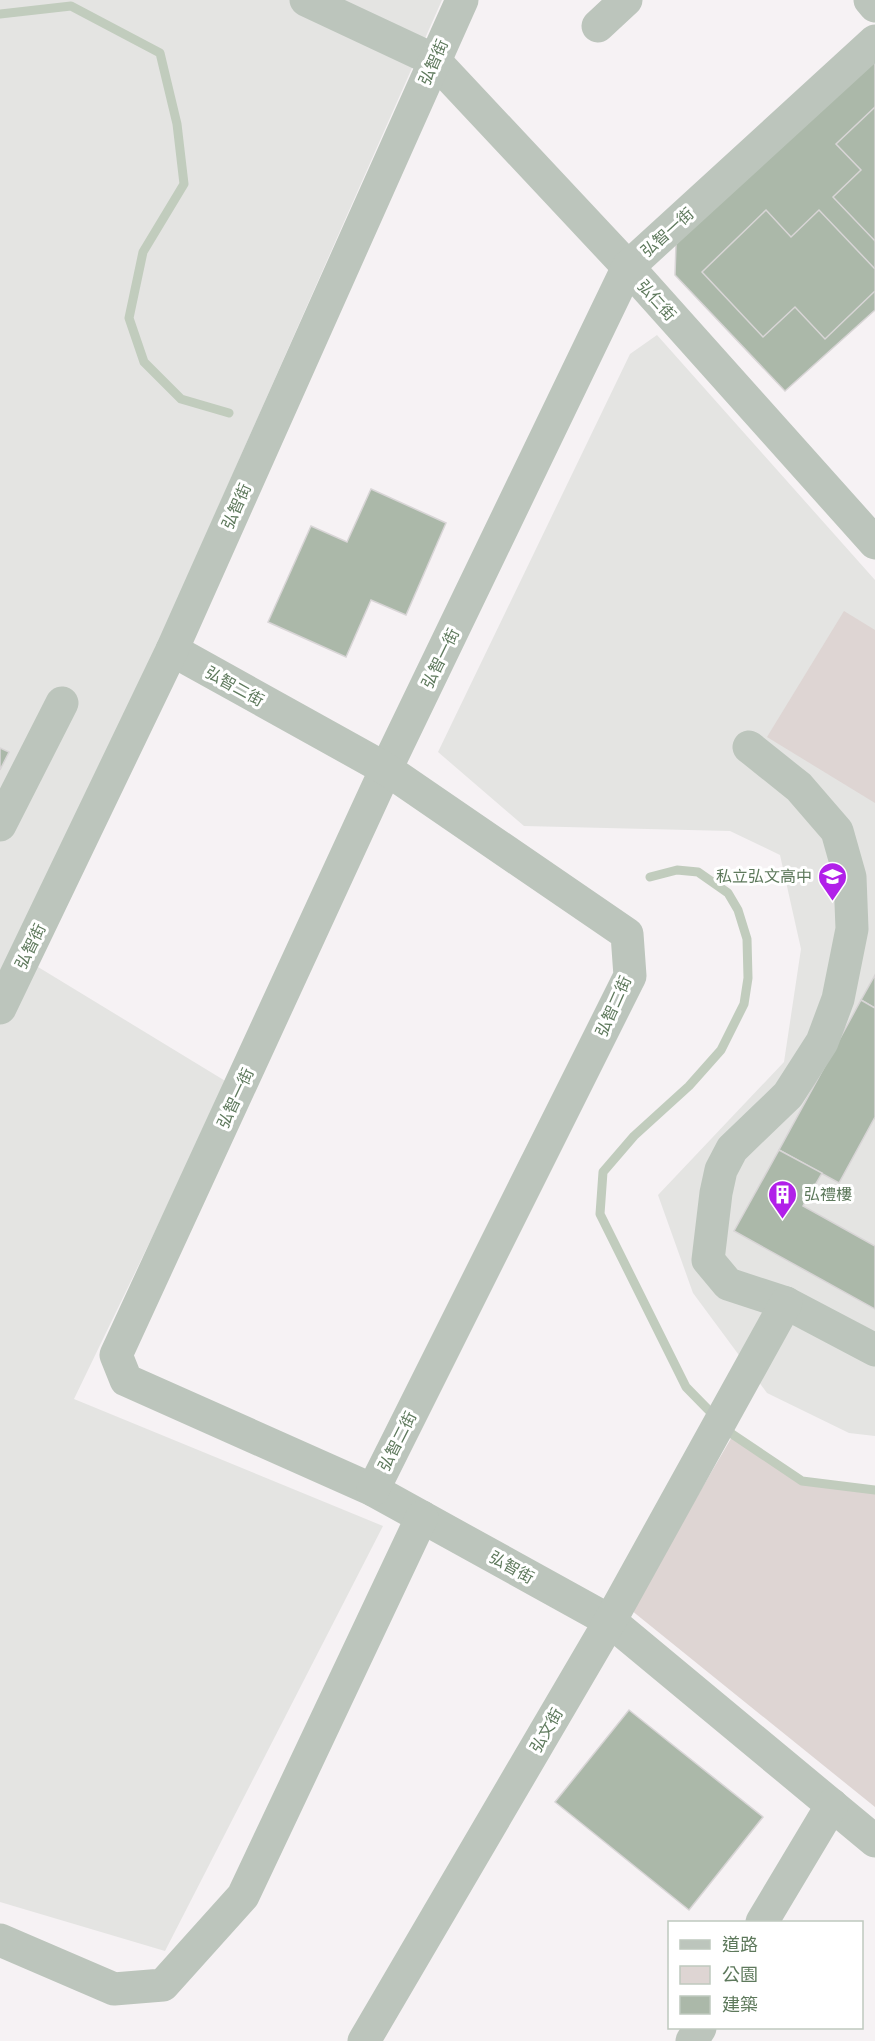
<svg xmlns="http://www.w3.org/2000/svg" width="875" height="2041" viewBox="0 0 875 2041" font-family="Manrope,'Noto Sans TC',sans-serif">
<style>
.built{fill:#e4e4e2}
.green{fill:#ded5d3}
.lines{fill:none;stroke-linecap:round;stroke-linejoin:round}
.stream{stroke:#c1ccbd;stroke-width:9}
.building{fill:#abb8a9;stroke:#d8d5d6;stroke-width:1.5}
.minor{stroke:#bcc5bc;stroke-width:33}
.labels{text-anchor:middle;dominant-baseline:central;stroke-width:6;stroke-linejoin:round;paint-order:stroke}
.street-label{font-size:16px;fill:#5e795c;stroke:#fff}
.poi-label{font-size:16px;fill:#5e795c;stroke:#fff;text-anchor:end}
</style>
<rect width="100%" height="100%" fill="#f6f2f4"/>
<g class="built">
<path d="M0 0H442L20 956 227 1082 74 1399 383 1526 165 1951 0 1902Z"/>
<path d="M657 335 875 580V1436L849 1433 767 1393 693 1293 658 1195 784 1062 801 949 780 855 730 831 524 826 438 752 630 354Z"/>
</g>
<g class="green">
<path d="M844 611 875 630V803L767 737Z"/>
<path d="M733 1435 804 1478 875 1489V1807L631 1610Z"/>
</g>
<g class="lines">
<g class="stream">
<path d="M0 14 71 6 160 53 177 124 184 184 143 252 129 318 144 362 181 399 229 413"/>
<path d="M650 877 677 870 698 872 728 893 738 910 747 939 748 978 744 1004 721 1050 689 1086 634 1136 603 1172 600 1214 686 1387 732 1434 802 1481 875 1490"/>
</g>
</g>
<g class="building">
<path d="M875 49V310L785 391 675 275 676 244Z"/>
<path d="M875 107V241L833 197 861 170 836 144Z"/>
<path d="M766 210 791 237 819 210 875 269V291L825 339 795 307 763 337 702 272Z"/>
<path d="M371 489 446 523 406 615 371 600 346 657 268 622 311 526 347 542Z"/>
<path d="M0 748 9 752 0 770Z"/>
<path d="M875 975V1008L861 1000Z"/>
<path d="M861 1000 875 1008V1117L839 1183 779 1150Z"/>
<path d="M779 1150 822 1173 803 1206 875 1246V1309L734 1231Z"/>
<path d="M629 1710 763 1817 689 1910 555 1802Z"/>
</g>
<g class="lines">
<g class="minor">
<path d="M306 0 434 60 628 267 875 543"/>
<path d="M870 0 875 6"/>
<path d="M598 26 626 0"/>
<path d="M875 41 628 267 386 769 116 1355 126 1380 373 1490 610 1621 875 1841"/>
<path d="M172 650 386 769 627 934 630 976 373 1490"/>
<path d="M749 747 799 787 837 831 850 877 852 929 838 999 822 1042 788 1095 732 1149 721 1170 716 1193 708 1260 728 1284 786 1303 875 1350"/>
<path d="M0 825 62 703"/>
<path d="M0 1008 172 650 462 0"/>
<path d="M762 1922 832 1805"/>
<path d="M0 1940 114 1989 163 1985 243 1896 422 1517"/>
<path d="M364 2041 610 1621 786 1303"/>
<path d="M692 2041 700 2028"/>
</g>
</g>
<defs>
<symbol id="school-pin" viewBox="-11 -11 22 30"><path d="M0 17L-7.5 6A9.5 9.5 0 1 1 7.5 6Z" fill="#b120e9" stroke="#fff"/><path d="M0-5L7-2L0 1L-7-2ZM-4 1L0 2.5L4 1V4Q0 6-4 4Z" fill="#fff"/></symbol>
<symbol id="building-pin" viewBox="-11 -11 22 30"><path d="M0 17L-7.5 6A9.5 9.5 0 1 1 7.5 6Z" fill="#b120e9" stroke="#fff"/><path d="M-4-6H4V6H1V3H-1V6H-4ZM-2.5-4.3h1.7v1.8h-1.7ZM.8-4.3h1.7v1.8H.8ZM-2.5-1h1.7V.8h-1.7ZM.8-1h1.7V.8H.8Z" fill="#fff"/></symbol>
</defs>
<g fill-rule="evenodd">
<use href="#school-pin" x="816" y="860" width="33" height="45"/>
<use href="#building-pin" x="766" y="1178" width="33" height="45"/>
</g>
<g class="labels">
<g class="street-label">
<text transform="translate(433 62) rotate(-66)">弘智街</text>
<text transform="translate(667 232) rotate(-42)">弘智一街</text>
<text transform="translate(657 300) rotate(48)">弘仁街</text>
<text transform="translate(236 506) rotate(-66)">弘智街</text>
<text transform="translate(440 658) rotate(-64)">弘智一街</text>
<text transform="translate(235 686) rotate(29)">弘智二街</text>
<text transform="translate(30 946) rotate(-64)">弘智街</text>
<text transform="translate(613 1006) rotate(-66)">弘智二街</text>
<text transform="translate(235 1098) rotate(-65)">弘智一街</text>
<text transform="translate(397 1441) rotate(-63)">弘智二街</text>
<text transform="translate(512 1567) rotate(29)">弘智街</text>
<text transform="translate(546 1730) rotate(-60)">弘文街</text>
</g>
<g class="poi-label">
<text x="812" y="876">私立弘文高中</text>
<text x="804" y="1194" text-anchor="start">弘禮樓</text>
</g>
</g>
<rect x="668" y="1921" width="195" height="108" fill="#ffffff" stroke="#bfc9be" stroke-width="1.5"/>
<rect x="680" y="1940" width="30" height="9" fill="#bcc5bc" stroke="#bfc9be" stroke-width="1.5"/>
<text x="722" y="1951" font-size="18" fill="#5e795c">道路</text>
<rect x="680" y="1966" width="30" height="18" fill="#ded5d3" stroke="#bfc9be" stroke-width="1.5"/>
<text x="722" y="1981" font-size="18" fill="#5e795c">公園</text>
<rect x="680" y="1996" width="30" height="18" fill="#abb8a9" stroke="#bfc9be" stroke-width="1.5"/>
<text x="722" y="2011" font-size="18" fill="#5e795c">建築</text>
</svg>
